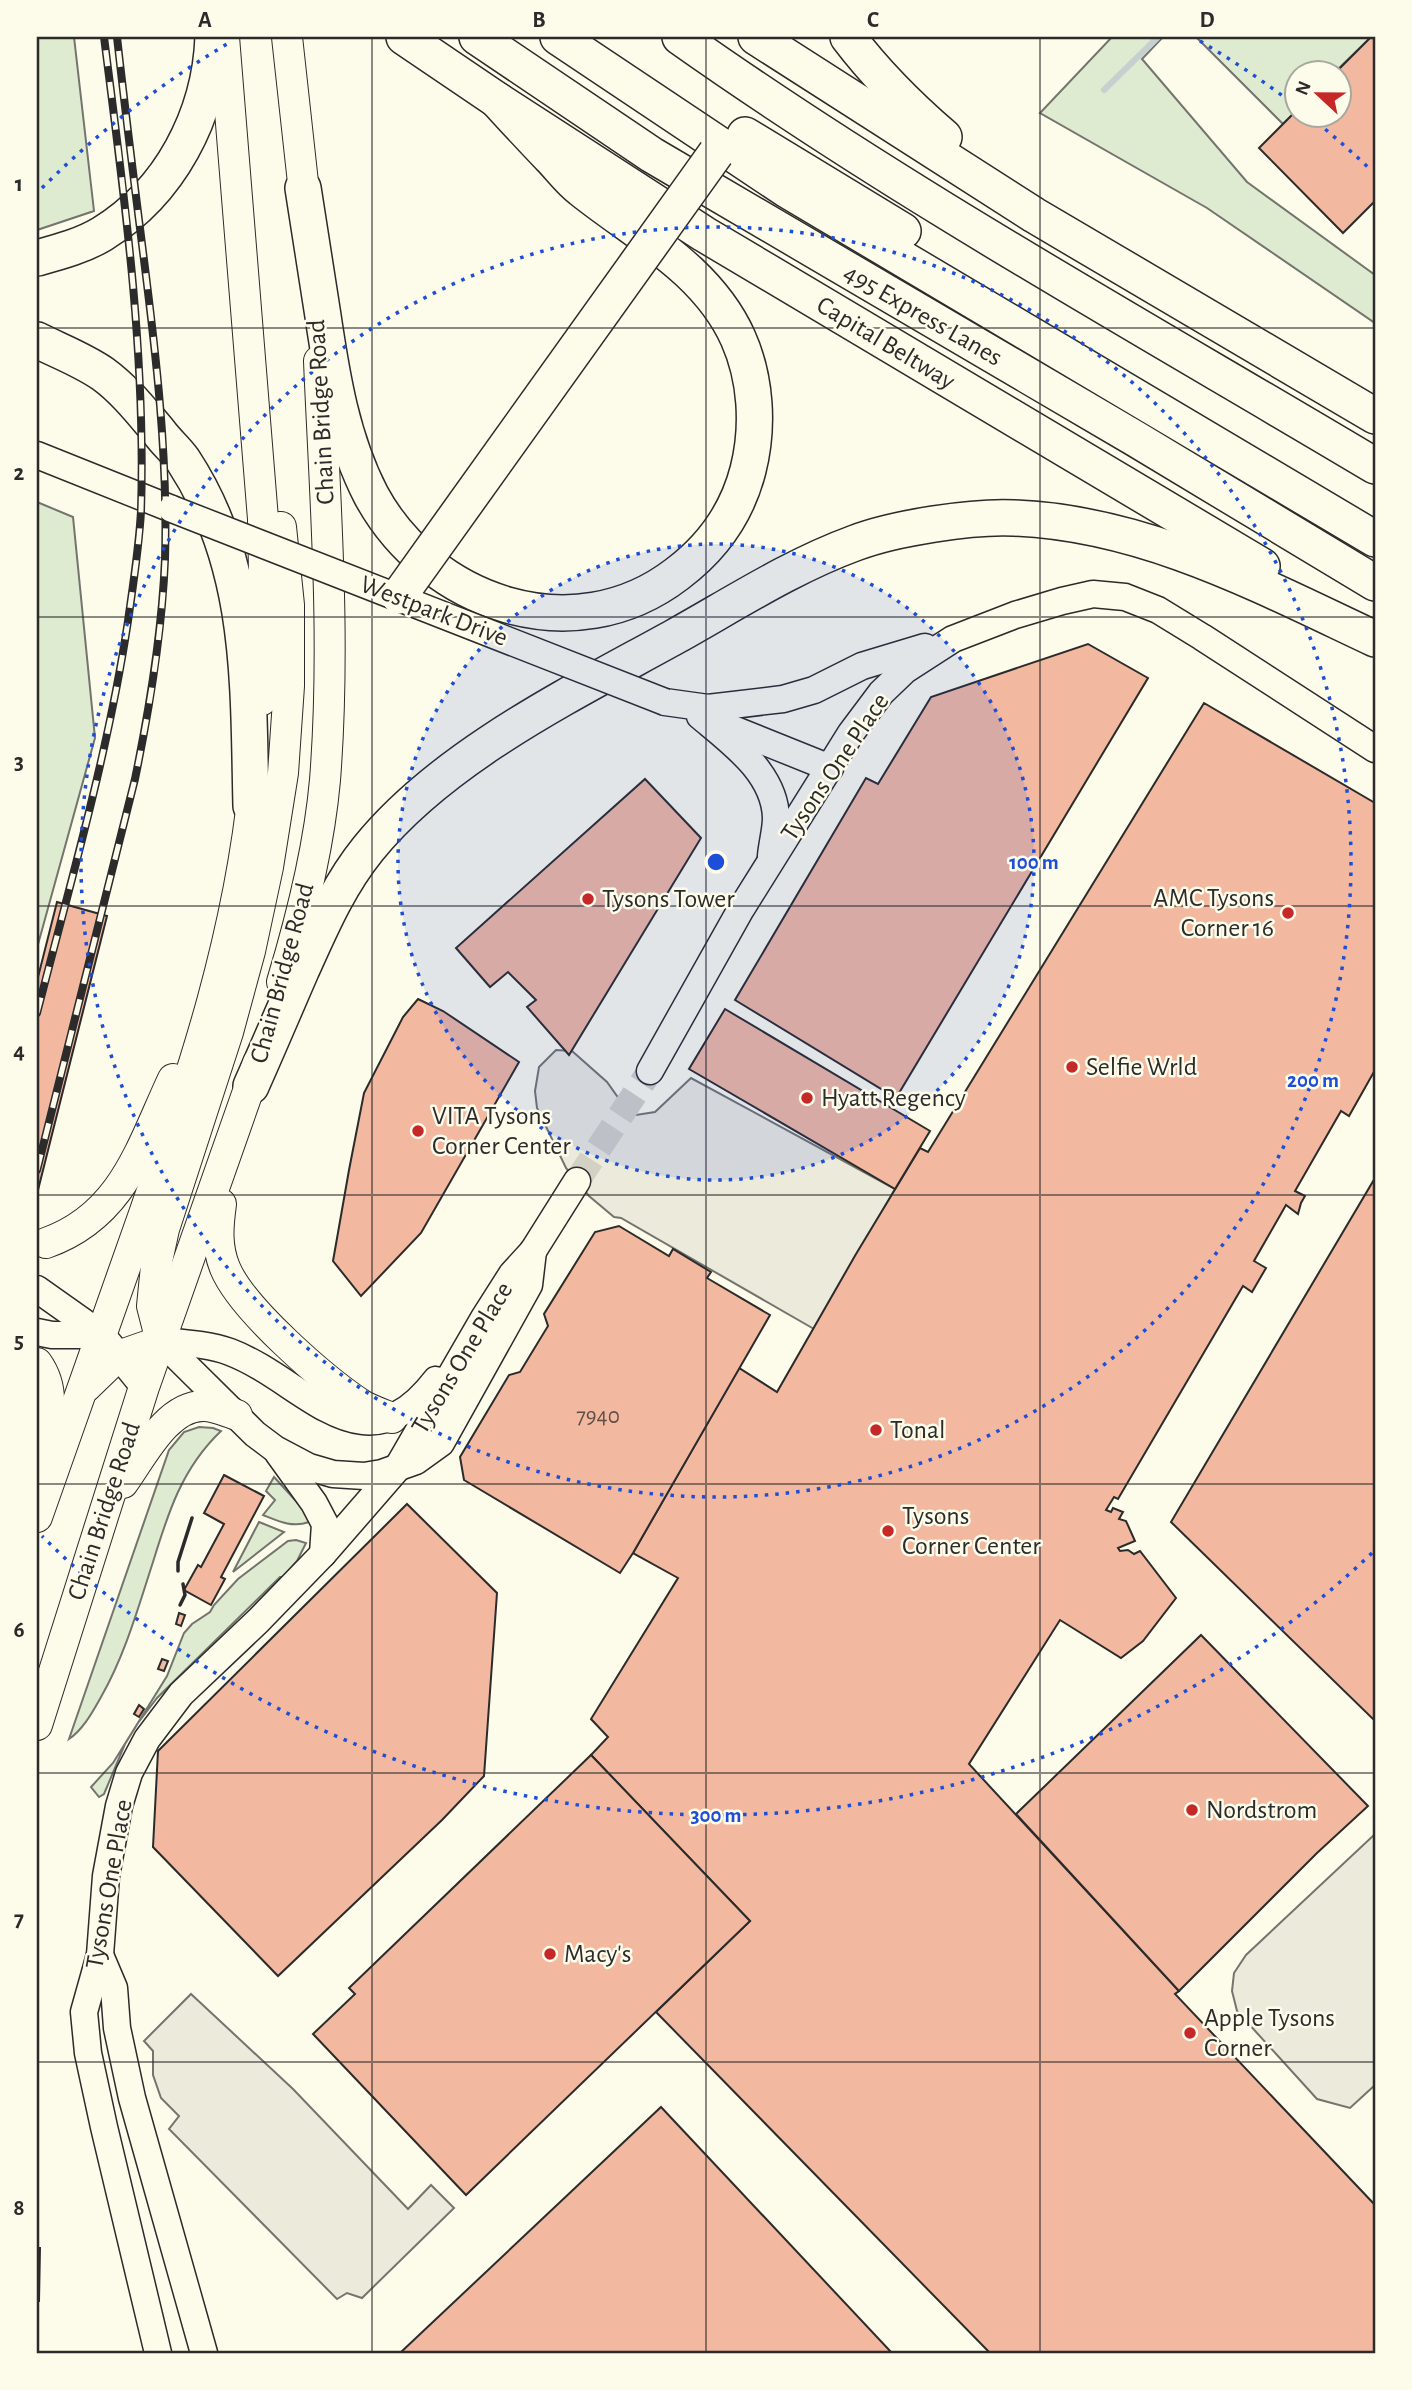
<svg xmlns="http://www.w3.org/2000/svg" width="1412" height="2390" viewBox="0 0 1412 2390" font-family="'Alegreya Sans',sans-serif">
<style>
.green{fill:#deebd1;stroke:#74746e;stroke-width:2}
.parking{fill:#eceadb;stroke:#74746e;stroke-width:2}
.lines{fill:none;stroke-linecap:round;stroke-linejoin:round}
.stream{stroke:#c7d0d0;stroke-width:6}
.building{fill:#f2b8a0;stroke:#2b2b2b;stroke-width:2}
.secondary-tunnel{stroke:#d3d1c4;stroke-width:26;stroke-dasharray:26 13;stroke-linecap:butt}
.secondary-casing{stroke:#2b2b2b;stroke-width:29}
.primary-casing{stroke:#2b2b2b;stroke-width:32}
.highway-casing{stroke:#2b2b2b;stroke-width:38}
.secondary{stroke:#fdfbea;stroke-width:26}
.primary{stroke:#fdfbea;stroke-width:30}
.highway{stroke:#fdfbea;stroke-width:35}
.rail-casing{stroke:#2b2b2b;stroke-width:8}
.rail{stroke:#fdfbea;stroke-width:5;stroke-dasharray:16;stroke-linecap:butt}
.secondary-bridge-casing{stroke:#2b2b2b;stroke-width:29;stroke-linecap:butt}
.highway-bridge-casing{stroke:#2b2b2b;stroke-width:38;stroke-linecap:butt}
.secondary-bridge{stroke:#fdfbea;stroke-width:26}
.highway-bridge{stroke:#fdfbea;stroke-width:35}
.wall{stroke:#2b2b2b;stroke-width:3.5}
.grid{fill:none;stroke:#2b2b2b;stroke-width:2;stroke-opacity:0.55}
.ring{fill:none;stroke:#1d4ed8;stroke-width:3.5;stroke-dasharray:3.5 7}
.poi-dot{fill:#c62828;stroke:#fdfbea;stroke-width:2.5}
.labels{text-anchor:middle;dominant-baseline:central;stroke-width:5;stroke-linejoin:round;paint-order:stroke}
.number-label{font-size:23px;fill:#5d4e48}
.street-label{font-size:26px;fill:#2b2b2b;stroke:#fdfbea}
.poi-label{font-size:26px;fill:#2b2b2b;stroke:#fdfbea;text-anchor:start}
.centre{fill:#1d4ed8;stroke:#fdfbea;stroke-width:3.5}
.ring-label{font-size:21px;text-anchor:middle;font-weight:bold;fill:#1d4ed8;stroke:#fdfbea;stroke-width:5;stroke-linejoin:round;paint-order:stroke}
.neatline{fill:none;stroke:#2b2b2b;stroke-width:2.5}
.grid-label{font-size:23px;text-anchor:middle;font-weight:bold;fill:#2b2b2b}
</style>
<rect width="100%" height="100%" fill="#fdfbea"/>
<g class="green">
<path d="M37 37H74L94 211 37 230Z"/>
<path d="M1112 37H1163L1142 59 1247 182 1375 275V323L1207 208 1040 113Z"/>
<path d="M1199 37H1371L1334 73 1296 74V111L1283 124 1197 38Z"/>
<path d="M37 502 73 517 95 738 37 948Z"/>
<path d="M199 1427 213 1428 221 1431C182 1468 168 1513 153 1562 138 1608 125 1655 101 1697 93 1711 83 1730 69 1739L169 1450 184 1432Z"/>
<path d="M274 1477 307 1513 309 1522C292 1528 278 1521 263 1515L275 1500 266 1491Z"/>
<path d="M259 1522 284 1532 233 1572Z"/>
<path d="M296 1540 306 1543 297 1561 283 1577H280L157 1698 138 1723 125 1744 104 1794 99 1797 91 1787 113 1763 167 1676 184 1633 192 1624 210 1612 214 1605 238 1579 288 1541Z"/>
</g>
<g class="parking">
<path d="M556 1050 572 1051 607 1082 622 1103 636 1115 655 1112 691 1078 895 1189 814 1329 621 1218 614 1217 589 1196 566 1168 537 1108 535 1091 539 1067Z"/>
<path d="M1375 1834V2085L1350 2108 1317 2099 1237 2011 1232 1991 1234 1973 1246 1955Z"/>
<path d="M191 1994 293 2089 408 2209 431 2185 454 2208 362 2298 347 2293 337 2299 169 2129 179 2116 161 2098 153 2075V2051L144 2041Z"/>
</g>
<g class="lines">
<path class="stream" d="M1104 90 1158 37"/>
</g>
<g class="building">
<path d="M1371 37H1375V201L1343 233 1259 148 1296 111V116H1338V74H1334Z"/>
<path d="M1088 644 1148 678 896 1098 735 1000 866 778 878 784 931 697Z"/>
<path d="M1204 703 1375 803V1070L1349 1116 1341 1111 1295 1191 1305 1196 1301 1203 1298 1214 1286 1205 1254 1261 1266 1268 1252 1292 1243 1286 1118 1499 1114 1497 1106 1510 1111 1512 1113 1508 1123 1512 1119 1519 1126 1521 1135 1541 1118 1548 1120 1551 1128 1550 1134 1554 1140 1551 1176 1598 1143 1641 1121 1658 1060 1620 969 1764 1179 1991 1175 1994 1375 2205V2353H990L656 2012 750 1921 591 1755 608 1737 591 1719 678 1578 633 1553 739 1368 777 1392 856 1254 920 1148 928 1152Z"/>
<path d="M645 779 701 838 569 1055 527 1007 536 1000 508 972 490 987 456 948Z"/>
<path d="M57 902 107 916 37 1194V981Z"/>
<path d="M418 999 443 1011 519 1062 421 1233 361 1296 333 1261 349 1170 364 1093 403 1017Z"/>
<path d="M725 1009 930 1131 895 1189 689 1069Z"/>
<path d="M1375 1178V1721L1171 1522Z"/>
<path d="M619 1226 669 1256 673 1249 711 1272 707 1278 770 1315 633 1553 620 1573 464 1480 460 1457 509 1375 520 1372 548 1326 544 1314 595 1232Z"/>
<path d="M224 1475 264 1496 221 1577 225 1579 211 1605 184 1590 198 1565 201 1567 224 1524 204 1513Z"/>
<path d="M407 1504 497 1593 484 1776 442 1820 278 1976 153 1847 158 1751Z"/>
<path d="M179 1613 185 1615 181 1626 176 1624Z"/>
<path d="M1201 1635 1368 1806 1317 1853 1179 1991 1016 1814Z"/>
<path d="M162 1659 168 1661 164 1671 158 1669Z"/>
<path d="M139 1705 144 1709 139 1717 134 1714Z"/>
<path d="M591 1755 750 1921 466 2195 313 2034 355 1994 349 1988Z"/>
<path d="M661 2107 892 2353H400Z"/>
<path d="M37 2248H40L39 2301H37Z"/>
</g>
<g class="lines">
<path class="secondary-tunnel" d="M577 1181 650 1071"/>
<defs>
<g id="secondary">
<path d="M37 455 172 509"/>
<path d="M665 702 708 708 783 699 814 690 862 666 925 647"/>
<path d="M700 716C731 742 775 773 776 818 776 830 772 844 771 856"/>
<path d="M718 723 830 768"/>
<path d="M650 1071 741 909 851 733 881 693 905 670 953 639 1015 615 1062 601 1093 594 1125 597 1158 610 1202 637 1375 749"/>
<path d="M37 1289 102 1335 144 1387"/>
<path d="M37 1332 52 1335H102"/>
<path d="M161 1341 255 1434 275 1449 309 1467 333 1474 364 1476 382 1473 416 1461 441 1443 529 1285 533 1251"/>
<path d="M161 1341C183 1343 209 1344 230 1352 306 1381 363 1475 436 1380"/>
<path d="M278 1453 314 1503 325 1524 323 1554"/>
<path d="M100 1955 114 1988 117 2028 132 2098 204 2353"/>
<path d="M158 2353 104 2127 88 2053 84 2012 100 1955 106 1876 119 1806 129 1773 147 1739 181 1694 258 1621 323 1554 396 1470 484 1318 512 1274 533 1251 577 1181"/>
</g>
<g id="primary">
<path d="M224 37 263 519 265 626 262 700"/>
<path d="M287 37 306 210"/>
<path d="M282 982C302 916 319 848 325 780 336 640 325 501 319 361"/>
<path d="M221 1204C218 1226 216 1246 225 1268 242 1309 324 1380 362 1405 371 1410 382 1414 392 1418"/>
<path d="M46 1243C123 1216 141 1147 173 1079"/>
<path d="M161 1341 152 1306 156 1266 164 1229 228 1032 250 951 268 867 283 773 289 686V605L281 527"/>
<path d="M37 1363C60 1395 44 1428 39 1463"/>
<path d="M86 1387 118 1356 161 1341"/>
<path d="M123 1483C142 1457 167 1405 204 1406 214 1406 227 1412 237 1415"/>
<path d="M37 1517C73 1415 109 1313 145 1211 194 1070 239 934 254 784"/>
<path d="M37 1725 144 1387 258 1063"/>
</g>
<g id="highway">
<path d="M404 37 497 100 704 234 1262 566"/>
<path d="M477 37 652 155 1136 439 1375 583"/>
<path d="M558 37 787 190 1375 539"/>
<path d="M680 37C902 194 1142 327 1375 466"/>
<path d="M756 37 1034 215 1375 416"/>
<path d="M848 37C876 74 908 106 944 137"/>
<path d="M745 135 903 231"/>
<path d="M303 188C310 231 316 273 323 316 332 377 342 439 371 495 430 604 574 653 677 574 713 547 737 513 748 470 759 427 756 378 738 338 707 269 637 234 581 189 569 180 560 167 550 157 532 138 514 119 497 100"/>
<path d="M37 258C59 252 82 246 102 234 170 192 210 116 213 37"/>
<path d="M37 340C59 351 83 360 103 374 125 390 142 412 159 432 166 442 176 450 183 460 253 566 248 684 251 806"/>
<path d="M251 1086C268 1048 284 1010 301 971 320 929 338 886 368 849 443 756 573 693 676 636 735 603 792 566 855 543 894 528 972 516 1014 518 1144 523 1260 585 1375 639"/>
</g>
</defs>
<use href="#secondary" class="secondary-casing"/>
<use href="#primary" class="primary-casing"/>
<use href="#highway" class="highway-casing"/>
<use href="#secondary" class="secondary"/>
<use href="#primary" class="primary"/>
<use href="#highway" class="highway"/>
<defs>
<g id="rail">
<path d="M37 1013C70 884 108 754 128 621 133 585 139 548 141 511 146 352 124 194 104 37"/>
<path d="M37 1170 135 779C150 706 162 633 165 559 168 456 156 354 143 252 134 181 125 109 117 37"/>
</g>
</defs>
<use href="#rail" class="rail-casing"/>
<use href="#rail" class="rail"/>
<defs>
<path id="secondary-bridge" d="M172 509 665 702"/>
<path id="highway-bridge" d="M399 596 716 153"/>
</defs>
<use href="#secondary-bridge" class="secondary-bridge-casing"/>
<use href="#highway-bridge" class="highway-bridge-casing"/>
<use href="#secondary-bridge" class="secondary-bridge"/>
<use href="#highway-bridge" class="highway-bridge"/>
<g class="wall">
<path d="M178 1571V1562L192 1518"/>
<path d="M180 1605 185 1595 183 1584"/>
</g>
</g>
<path class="grid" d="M372 37V2353M706 37V2353M1040 37V2353M37 328H1375M37 617H1375M37 906H1375M37 1195H1375M37 1484H1375M37 1773H1375M37 2062H1375"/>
<circle cx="716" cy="862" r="318" fill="#1d4ed8" fill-opacity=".12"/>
<g class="ring">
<circle cx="716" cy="862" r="318"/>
<circle cx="716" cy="862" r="635"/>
<path d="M1372 1553A953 953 0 0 1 42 1536M42 188A953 953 0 0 1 232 41M1200 41A953 953 0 0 1 1296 106M1309 116A953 953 0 0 1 1372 171"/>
</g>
<g class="poi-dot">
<circle cx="588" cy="899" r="7"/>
<circle cx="1288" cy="913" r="7"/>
<circle cx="1072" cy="1067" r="7"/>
<circle cx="807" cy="1098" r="7"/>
<circle cx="418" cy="1131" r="7"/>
<circle cx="876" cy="1430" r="7"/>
<circle cx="888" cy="1531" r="7"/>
<circle cx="1192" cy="1810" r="7"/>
<circle cx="550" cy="1954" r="7"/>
<circle cx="1190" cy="2033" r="7"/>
</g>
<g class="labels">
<g class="number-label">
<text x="598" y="1416">7940</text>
</g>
<g class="street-label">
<text transform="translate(923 315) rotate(30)">495 Express Lanes</text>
<text transform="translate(886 343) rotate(31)">Capital Beltway</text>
<text transform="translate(321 412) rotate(-93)">Chain Bridge Road</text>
<text transform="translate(434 611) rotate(21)">Westpark Drive</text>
<text transform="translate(835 767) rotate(-56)">Tysons One Place</text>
<text transform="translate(282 973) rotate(-75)">Chain Bridge Road</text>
<text transform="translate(462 1358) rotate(-59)">Tysons One Place</text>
<text transform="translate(104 1511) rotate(-72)">Chain Bridge Road</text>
<text transform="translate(109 1884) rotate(-80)">Tysons One Place</text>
</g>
<g class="poi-label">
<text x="1274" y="898" text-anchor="end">AMC Tysons<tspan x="1274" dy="30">Corner 16</tspan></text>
<text x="602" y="899">Tysons Tower</text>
<text x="1086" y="1067">Selfie Wrld</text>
<text x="821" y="1098">Hyatt Regency</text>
<text x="432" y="1116">VITA Tysons<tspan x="432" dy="30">Corner Center</tspan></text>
<text x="890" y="1430">Tonal</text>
<text x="902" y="1516">Tysons<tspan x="902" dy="30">Corner Center</tspan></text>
<text x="1206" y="1810">Nordstrom</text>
<text x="564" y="1954">Macy's</text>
<text x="1204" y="2018">Apple Tysons<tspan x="1204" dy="30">Corner</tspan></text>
</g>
</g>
<circle cx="716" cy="862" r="10" class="centre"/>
<g class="ring-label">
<text x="1034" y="869">100 m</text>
<text x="1313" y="1087">200 m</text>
<text x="716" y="1822">300 m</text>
</g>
<rect width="1412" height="2390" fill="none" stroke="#fdfbea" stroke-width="77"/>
<g transform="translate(1318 94) rotate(292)"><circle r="33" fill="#fdfbea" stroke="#a9a89e" stroke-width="2"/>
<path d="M0-5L12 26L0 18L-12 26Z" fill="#c62828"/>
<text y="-10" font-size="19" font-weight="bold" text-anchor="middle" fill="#2b2b2b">N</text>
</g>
<rect x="38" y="38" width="1336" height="2314" class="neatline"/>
<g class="grid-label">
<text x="205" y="27">A</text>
<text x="539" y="27">B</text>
<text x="873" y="27">C</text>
<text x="1207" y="27">D</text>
<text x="19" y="191">1</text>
<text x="19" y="480">2</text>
<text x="19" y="769">3</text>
<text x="19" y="1058">4</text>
<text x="19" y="1348">5</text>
<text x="19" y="1637">6</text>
<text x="19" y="1926">7</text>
<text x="19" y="2215">8</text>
</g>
</svg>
